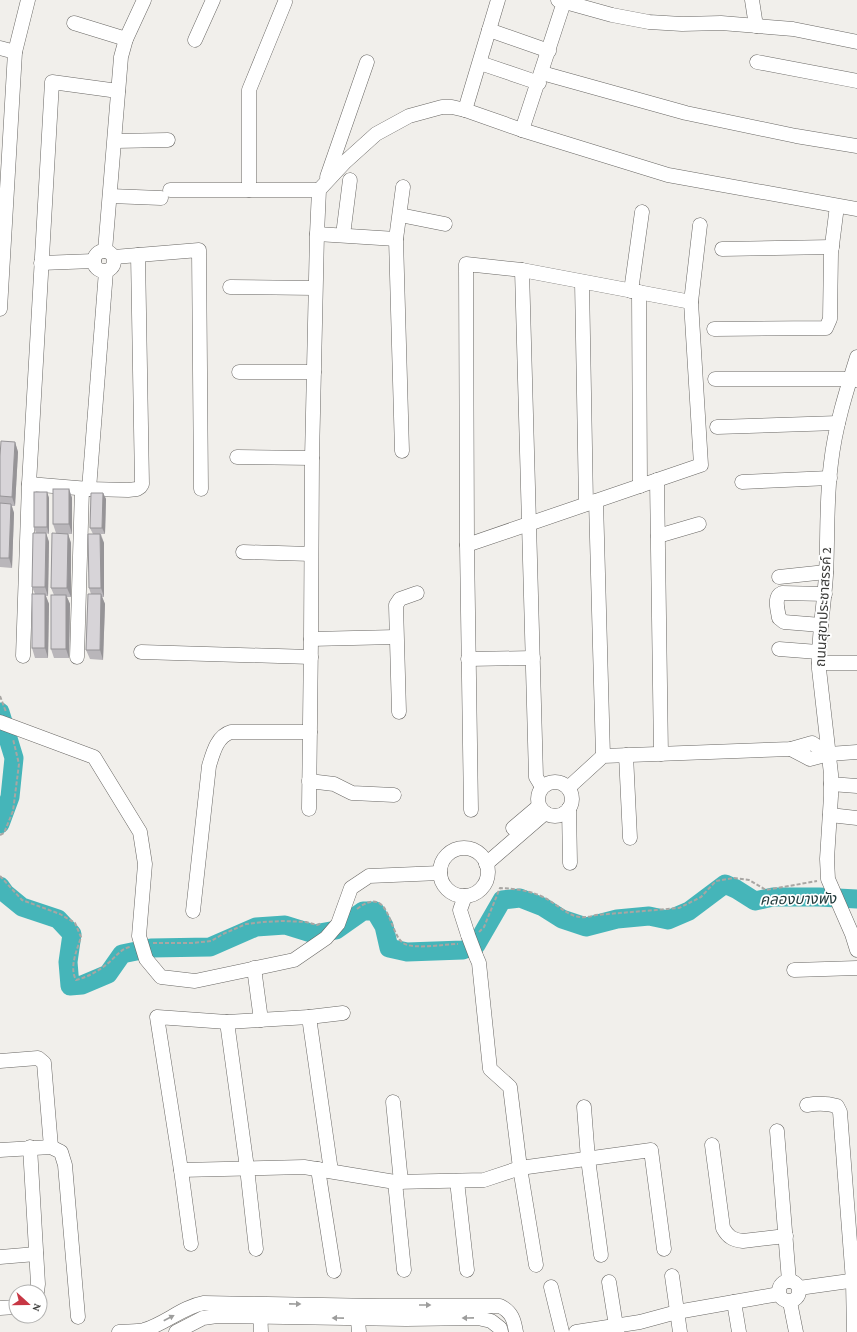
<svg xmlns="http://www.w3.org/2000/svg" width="857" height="1332" viewBox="0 0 857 1332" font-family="'Crimson Pro','Noto Sans Thai',serif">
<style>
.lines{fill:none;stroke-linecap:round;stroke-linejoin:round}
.river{stroke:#45b5b9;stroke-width:19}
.minor-casing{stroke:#696764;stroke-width:15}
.path{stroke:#a8a6a3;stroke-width:2;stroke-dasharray:4 2;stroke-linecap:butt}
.minor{stroke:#fff;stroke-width:14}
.minor-bridge-casing{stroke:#696764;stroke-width:15;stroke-linecap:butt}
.minor-bridge{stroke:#fff;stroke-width:14}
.wall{fill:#b9b6ba}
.shaded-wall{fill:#969497}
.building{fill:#d7d4d8;stroke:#969497}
.oneway{fill:#9d9d9c}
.labels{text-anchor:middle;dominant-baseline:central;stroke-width:3.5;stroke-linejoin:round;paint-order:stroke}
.street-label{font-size:14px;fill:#3b3b39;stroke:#fff}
.water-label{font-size:15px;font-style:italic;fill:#213a3b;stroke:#fff}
</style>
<rect width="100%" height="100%" fill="#f1efeb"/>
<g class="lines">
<g class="river">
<path d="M0 712 14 758 10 797 0 824"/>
<path d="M0 886 5 893 22 907 58 919 72 934 68 962 70 986 82 985 108 974 122 954 151 948 210 947 256 927 285 925 314 934 336 930 363 911H375L384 926 389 948 407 952 463 950 476 945 502 900 520 898 543 907 562 919 586 927 617 919 649 916 668 920 689 911 725 884 736 889 755 901 773 897H819L857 899"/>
</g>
<defs>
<g id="minor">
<path d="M558 0 612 15 649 22 682 24 721 23 793 29 857 42"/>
<path d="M752 0 756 26"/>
<path d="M74 23 126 39"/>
<path d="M489 30 549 51"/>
<path d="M195 40 213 0"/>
<path d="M0 48 15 52"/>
<path d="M757 62 857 81"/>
<path d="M480 63 539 83"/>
<path d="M542 73 686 113 796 136 857 146"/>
<path d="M465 110 498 0"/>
<path d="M522 130 564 2"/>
<path d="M115 141 168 140"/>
<path d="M327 177 367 62"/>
<path d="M170 190H319"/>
<path d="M249 190V90L285 2"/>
<path d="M110 196 161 198"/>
<path d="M400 215 445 224"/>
<path d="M317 234 396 239"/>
<path d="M343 235 350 180"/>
<path d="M722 249 832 247"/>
<circle cx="104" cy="261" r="10"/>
<path d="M105 251 121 57 126 39 144 0"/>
<path d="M114 257 199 250 201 489"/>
<path d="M41 263 94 261"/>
<path d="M522 270 536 777 542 787"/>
<path d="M582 282 586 504"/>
<path d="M230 287 315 288"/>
<path d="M631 291 642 212"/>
<path d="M639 292 640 486"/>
<path d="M0 309 15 52 28 0"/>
<path d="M714 329 826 328 830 319 831 253 837 206"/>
<path d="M857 357C846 392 835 427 831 463 826 500 828 538 826 575 824 606 818 638 819 669L831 774V796L827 859 828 879 852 934 857 950"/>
<path d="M239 372H314"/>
<path d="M715 379H850L857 380"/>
<path d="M717 427 838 423"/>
<path d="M402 451 396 239 403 187"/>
<path d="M237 457 312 458"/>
<path d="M657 480 661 754"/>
<path d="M742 482 830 478"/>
<path d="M29 484 89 489 128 490 137 489 140 487 142 484 138 255"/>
<path d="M89 489 106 271"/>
<path d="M596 501 603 756"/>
<path d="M658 536 699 524"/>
<path d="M467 545 701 465 691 302 700 225"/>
<path d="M243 552 311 554"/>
<path d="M779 577 826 572"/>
<path d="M821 625 784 622 779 618C778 610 773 597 782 593L825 594"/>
<path d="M311 639 396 637"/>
<path d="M779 649 818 652"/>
<path d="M141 652 311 657"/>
<path d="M23 656 29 484 52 82 118 91"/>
<path d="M77 657 82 489"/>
<path d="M468 659 533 658"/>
<path d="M819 663H857"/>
<path d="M399 712 396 605 400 599 417 593"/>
<path d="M0 722 94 757 140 832 145 864 139 936 146 959 161 977 195 981 294 960 326 938 338 924 351 888 369 876 440 873"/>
<path d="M791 749 810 759 829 754 857 752"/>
<path d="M626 755 630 838"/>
<path d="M309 781 334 784 352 793 394 795"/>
<circle cx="555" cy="799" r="17"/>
<path d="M831 784 857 786"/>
<path d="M568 788 603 756 791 749 812 743 829 754"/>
<path d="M569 808 570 863"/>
<path d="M309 809 311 639 312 458 317 234 319 190 345 162 376 134 409 116 442 107H452L465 110 522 130 668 175 857 209"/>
<path d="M471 810 467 545 466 264 522 270 691 302"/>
<path d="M830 815 857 818"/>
<path d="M513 828 539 806"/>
<circle cx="464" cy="872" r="24"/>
<path d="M486 864 545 813"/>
<path d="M465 896 460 910 468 935"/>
<path d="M193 911 209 766C213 753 217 736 231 732H310"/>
<path d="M476 956 479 963 490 1069 510 1087 520 1168 536 1265"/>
<path d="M254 968 261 1020"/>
<path d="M794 970 857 968"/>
<path d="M309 1017 343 1013"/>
<path d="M227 1022 247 1168 256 1249"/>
<path d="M0 1061 38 1058 44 1063 51 1147"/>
<path d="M393 1102 401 1182"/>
<path d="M807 1105C818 1103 826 1103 837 1106L840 1112 853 1281 854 1332"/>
<path d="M584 1107 588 1159 601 1255"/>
<path d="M777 1131 789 1281"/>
<path d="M712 1145 723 1228C728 1237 733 1240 743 1241L786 1236"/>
<path d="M30 1147 38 1284 37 1292"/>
<path d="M0 1150 51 1147 61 1152 65 1165 78 1317"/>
<path d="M318 1169 334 1271"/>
<path d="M181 1170 304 1167 395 1182 484 1180 520 1168 651 1150 664 1249"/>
<path d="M457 1181 467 1270"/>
<path d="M395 1182 404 1270"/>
<path d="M191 1244 181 1170 157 1017 227 1022 309 1017 331 1171"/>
<path d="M0 1257 36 1254"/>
<path d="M672 1276 680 1332"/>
<circle cx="789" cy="1291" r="10"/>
<path d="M609 1282 617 1332"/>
<path d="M551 1287 562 1332"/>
<path d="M799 1288 857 1280"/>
<path d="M734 1302 739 1332"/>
<path d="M790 1302 796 1332"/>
<path d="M0 1308 16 1307"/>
<path d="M260 1308 261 1332"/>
<path d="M357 1310 359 1332"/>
<path d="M119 1332C127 1331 136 1332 144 1330 165 1324 182 1307 204 1303L379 1306H500C512 1312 514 1320 516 1332"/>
<path d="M176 1332 203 1318 217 1316 406 1319 478 1318 491 1321 500 1328 501 1332"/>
<path d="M576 1332 640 1322 677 1312 779 1294"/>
</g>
</defs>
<use href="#minor" class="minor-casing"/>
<g class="path">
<path d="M0 696 6 712"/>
<path d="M0 835 4 833 13 811 19 764 13 739"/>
<path d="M0 876 22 900 60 914 75 923 81 937C77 950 69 967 76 980 88 977 98 971 107 964 115 958 120 949 130 947"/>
<path d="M357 909C390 883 388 932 403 943 413 950 445 944 458 944"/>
<path d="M479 932 484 927 500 888C516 889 528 890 543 897 563 907 571 923 596 915L679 908 701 897 716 881 733 878 749 880 766 890 817 881"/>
<path d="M153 943H192L211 941 223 934 246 924 263 922 283 921 306 922 317 925 322 923"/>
</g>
<use href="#minor" class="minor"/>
<defs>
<path id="minor-bridge" d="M468 935 476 956"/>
</defs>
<use href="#minor-bridge" class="minor-bridge-casing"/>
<use href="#minor-bridge" class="minor-bridge"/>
</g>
<g class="wall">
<path d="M15 442 18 452 15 506H12L14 513 12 568 0 567V456Z"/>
<path d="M69 489 72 498V534H68L71 543V597H67L70 604 69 658H54L51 649 54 595 51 588 56 533 53 524Z"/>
<path d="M47 492 49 498V534L46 533 49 542 48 596H46L49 604 48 658H35L32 648 35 594 32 587 36 533 34 527Z"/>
<path d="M103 493 106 499 105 534H101L104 543V597H102L105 604 103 660 90 659 86 650 91 594 89 588 93 534 90 528Z"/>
</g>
<g class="shaded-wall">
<path d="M15 442 18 452 15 506 12 497Z"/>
<path d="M69 489 72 498V534L69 524Z"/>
<path d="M47 492 49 498V534L47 527Z"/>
<path d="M103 493 106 499 105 534 102 528Z"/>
<path d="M11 504 14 513 12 568 9 558Z"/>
<path d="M46 533 49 542 48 596 45 587Z"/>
<path d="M68 534 71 543V597L67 588Z"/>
<path d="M100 534 104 543V597L101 588Z"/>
<path d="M45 594 49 604 48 658 45 648Z"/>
<path d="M101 594 105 604 103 660 100 650Z"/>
<path d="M66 595 70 604 69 658 66 649Z"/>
</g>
<g class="building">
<path d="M1 441 15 442 12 497 0 496V456Z"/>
<rect x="53" y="489" width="16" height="35"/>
<rect x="34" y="492" width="13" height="35"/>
<path d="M91 493H103L102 528H90Z"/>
<path d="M0 503 11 504 9 558H0Z"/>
<path d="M33 533H46L45 587H32Z"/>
<path d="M52 533 68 534 67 588H51Z"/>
<path d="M88 534H100L101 588H89Z"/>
<rect x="32" y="594" width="13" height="54"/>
<path d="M88 594H101L100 650H86Z"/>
<rect x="51" y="595" width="15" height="54"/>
</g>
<defs><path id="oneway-solid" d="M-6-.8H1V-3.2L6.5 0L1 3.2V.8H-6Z"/></defs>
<g class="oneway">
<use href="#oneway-solid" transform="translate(295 1304) rotate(1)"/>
<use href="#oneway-solid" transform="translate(425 1305)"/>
<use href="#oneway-solid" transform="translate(169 1318) rotate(-28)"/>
<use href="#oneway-solid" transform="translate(338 1318) rotate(-179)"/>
<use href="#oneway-solid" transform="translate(468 1318) rotate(179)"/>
</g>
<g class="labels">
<g class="street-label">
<text transform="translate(823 607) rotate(-87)">ถนนสุขาประชาสรรค์ 2</text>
</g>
<g class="water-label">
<text transform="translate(798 899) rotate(-1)">คลองบางพัง</text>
</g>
</g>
<g transform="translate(28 1304) rotate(111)"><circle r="19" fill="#ffffff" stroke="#b1b1b0"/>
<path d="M0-3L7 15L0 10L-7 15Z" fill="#c73744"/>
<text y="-6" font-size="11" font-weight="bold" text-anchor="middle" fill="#3b3b39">N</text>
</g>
</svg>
